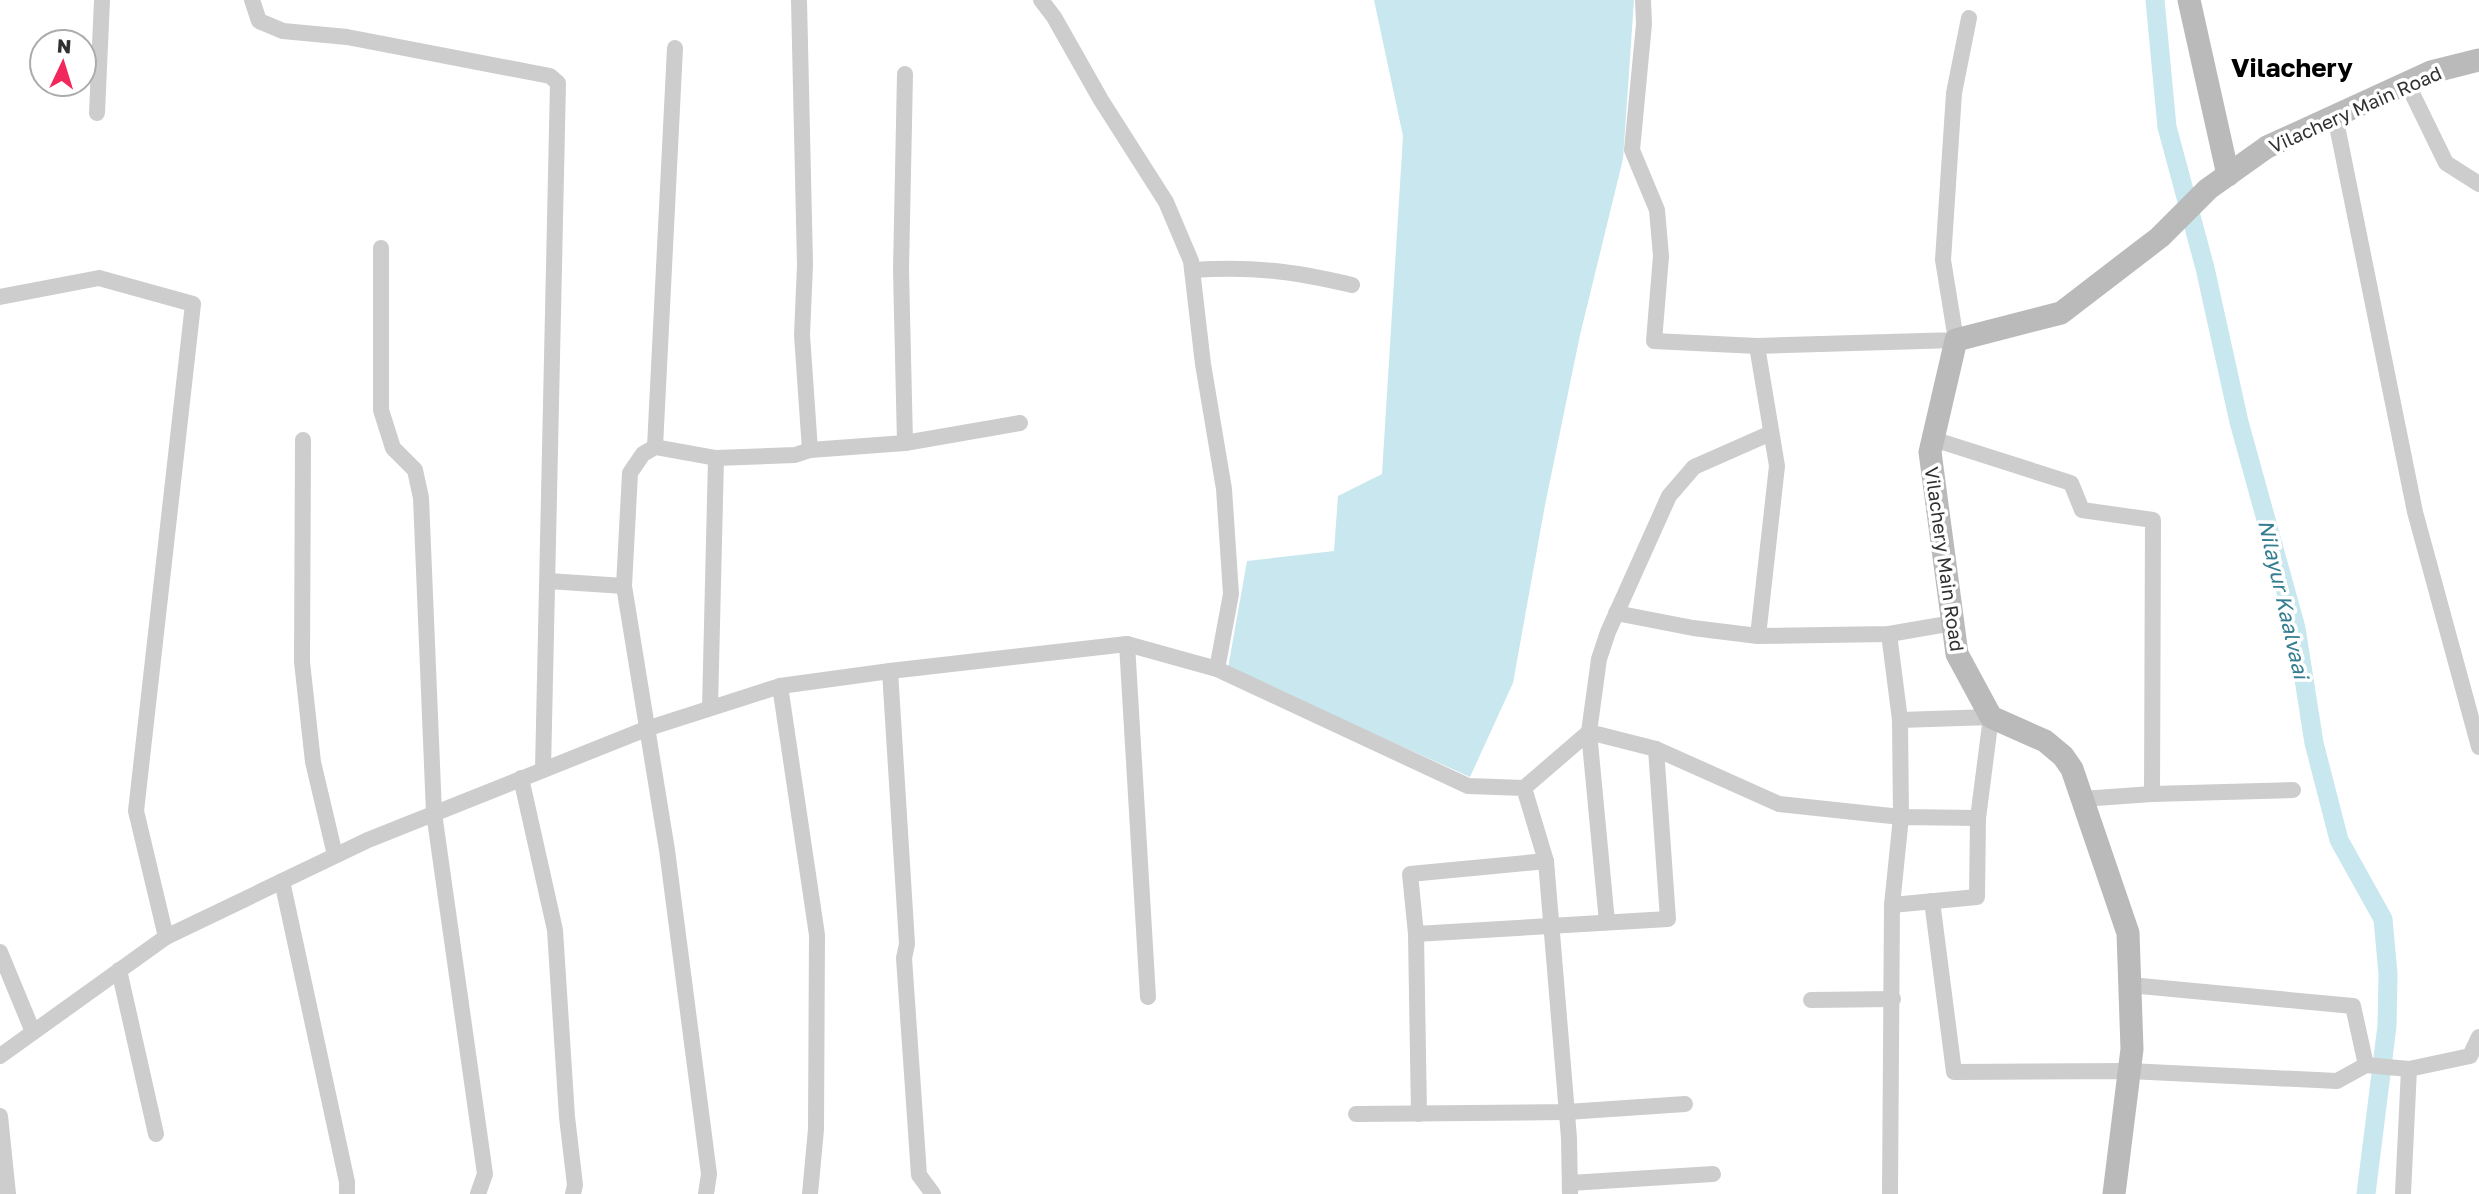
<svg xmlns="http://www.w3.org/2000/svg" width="2479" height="1194" viewBox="0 0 2479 1194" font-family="'Golos Text',sans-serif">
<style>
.water{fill:#c8e7ef}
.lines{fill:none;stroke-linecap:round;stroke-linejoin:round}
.canal{stroke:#c8e7ef;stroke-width:19}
.street{stroke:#cdcdcd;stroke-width:16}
.secondary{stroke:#bababa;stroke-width:23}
.labels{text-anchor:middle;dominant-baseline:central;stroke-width:7;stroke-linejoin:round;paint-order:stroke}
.street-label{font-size:19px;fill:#303030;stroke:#fff}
.water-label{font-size:21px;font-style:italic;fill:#357e91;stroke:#fff}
.district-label{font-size:26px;font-weight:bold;fill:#000;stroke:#fff}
</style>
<rect width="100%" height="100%" fill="#fff"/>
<path class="water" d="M1374 0H1634L1623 159 1580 335 1545 505 1513 683 1470 777 1228 668 1247 561 1334 551 1338 496 1382 474 1403 136Z"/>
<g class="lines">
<path class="canal" d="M2155 0 2167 127 2205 268 2239 422 2296 628 2314 743 2339 840 2383 919 2388 974 2387 1026 2366 1194"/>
<g class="street">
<path d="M252 0 259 21 283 31 347 37 550 76 558 83 543 770"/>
<path d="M799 0 805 265 802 335 810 450"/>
<path d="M1041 0 1054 17 1101 100 1166 202 1191 261 1203 364 1224 489 1231 594 1217 669"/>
<path d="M1643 0 1644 24 1632 150 1657 210 1661 256 1654 341 1757 346"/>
<path d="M905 74 901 270 905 443"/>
<path d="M2407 83 2446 163 2479 184"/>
<path d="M97 113 102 0"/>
<path d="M2335 116 2415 512 2479 747"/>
<path d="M381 248V410L393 448 415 470 421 498 434 813 485 1174 478 1194"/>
<path d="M1192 270C1253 266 1293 271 1352 285"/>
<path d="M0 297 99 278 193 304 136 811 166 937"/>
<path d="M1933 439 2071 483 2082 510 2153 520 2152 794"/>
<path d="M303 440 302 662 313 762 335 855"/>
<path d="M655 447 675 48"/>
<path d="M548 581 624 586"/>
<path d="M1616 613 1693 628 1758 636"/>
<path d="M1953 623 1889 634 1758 636 1777 466 1757 346 1956 340 1943 260 1954 93 1969 18"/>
<path d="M1889 634 1900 720"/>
<path d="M1127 644 1148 997"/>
<path d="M890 671 907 944 904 958 919 1175 933 1194"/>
<path d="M780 686 817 935 816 1129 810 1194"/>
<path d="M710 708 716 458"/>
<path d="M521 778 555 930 567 1117 575 1185 573 1194"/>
<path d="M1524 788 1589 732 1656 749 1779 804 1901 817 1978 818 1991 717 1900 720 1901 817 1892 905 1890 1194"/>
<path d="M2082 799 2152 794 2293 790"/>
<path d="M1546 861 1410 874 1416 934 1668 919 1656 749"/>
<path d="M282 881 347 1182V1194"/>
<path d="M1932 901 1954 1072 2129 1071 2337 1081 2366 1065 2353 1006 2130 985"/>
<path d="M1892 905 1977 897 1978 818"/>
<path d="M1607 922 1589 732 1599 659 1608 632 1669 496 1694 467 1771 433"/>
<path d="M1416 934 1419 1114"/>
<path d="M0 952 33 1032"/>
<path d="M119 970 156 1134"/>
<path d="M1811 1000 1893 999"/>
<path d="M0 1056 166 937 368 840 646 729 780 686 890 671 1127 644 1217 669 1468 786 1524 788 1546 861 1569 1138 1570 1194"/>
<path d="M2366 1065 2409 1069"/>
<path d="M1356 1114 1567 1112 1685 1104"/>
<path d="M0 1116 8 1194"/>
<path d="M1570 1183 1713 1174"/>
<path d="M706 1194 709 1174 667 850 624 586 630 473 643 454 655 447 716 458 795 455 810 450 905 443 1020 423"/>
<path d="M2403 1194 2409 1069 2470 1056 2479 1037"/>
</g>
<g class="secondary">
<path d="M2189 0 2228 175"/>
<path d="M2114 1194 2132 1049 2128 933 2072 769 2063 756 2045 741 1991 717 1957 654 1930 452 1956 340 2061 313 2160 237 2208 189 2267 147 2431 72 2479 60"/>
</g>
</g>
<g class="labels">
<g class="street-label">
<text transform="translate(2355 109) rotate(-24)">Vilachery Main Road</text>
<text transform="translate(1945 559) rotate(82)">Vilachery Main Road</text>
</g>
<g class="water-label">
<text transform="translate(2284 599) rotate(77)">Nilayur Kaalvaai</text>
</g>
<g class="district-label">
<text x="2292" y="67">Vilachery</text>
</g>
</g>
<g transform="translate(63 63) rotate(4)"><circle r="33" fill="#ffffff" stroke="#acacac" stroke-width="2"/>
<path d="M0-5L12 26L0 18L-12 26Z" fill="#f2275b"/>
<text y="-10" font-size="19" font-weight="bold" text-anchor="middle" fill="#303030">N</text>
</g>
</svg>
